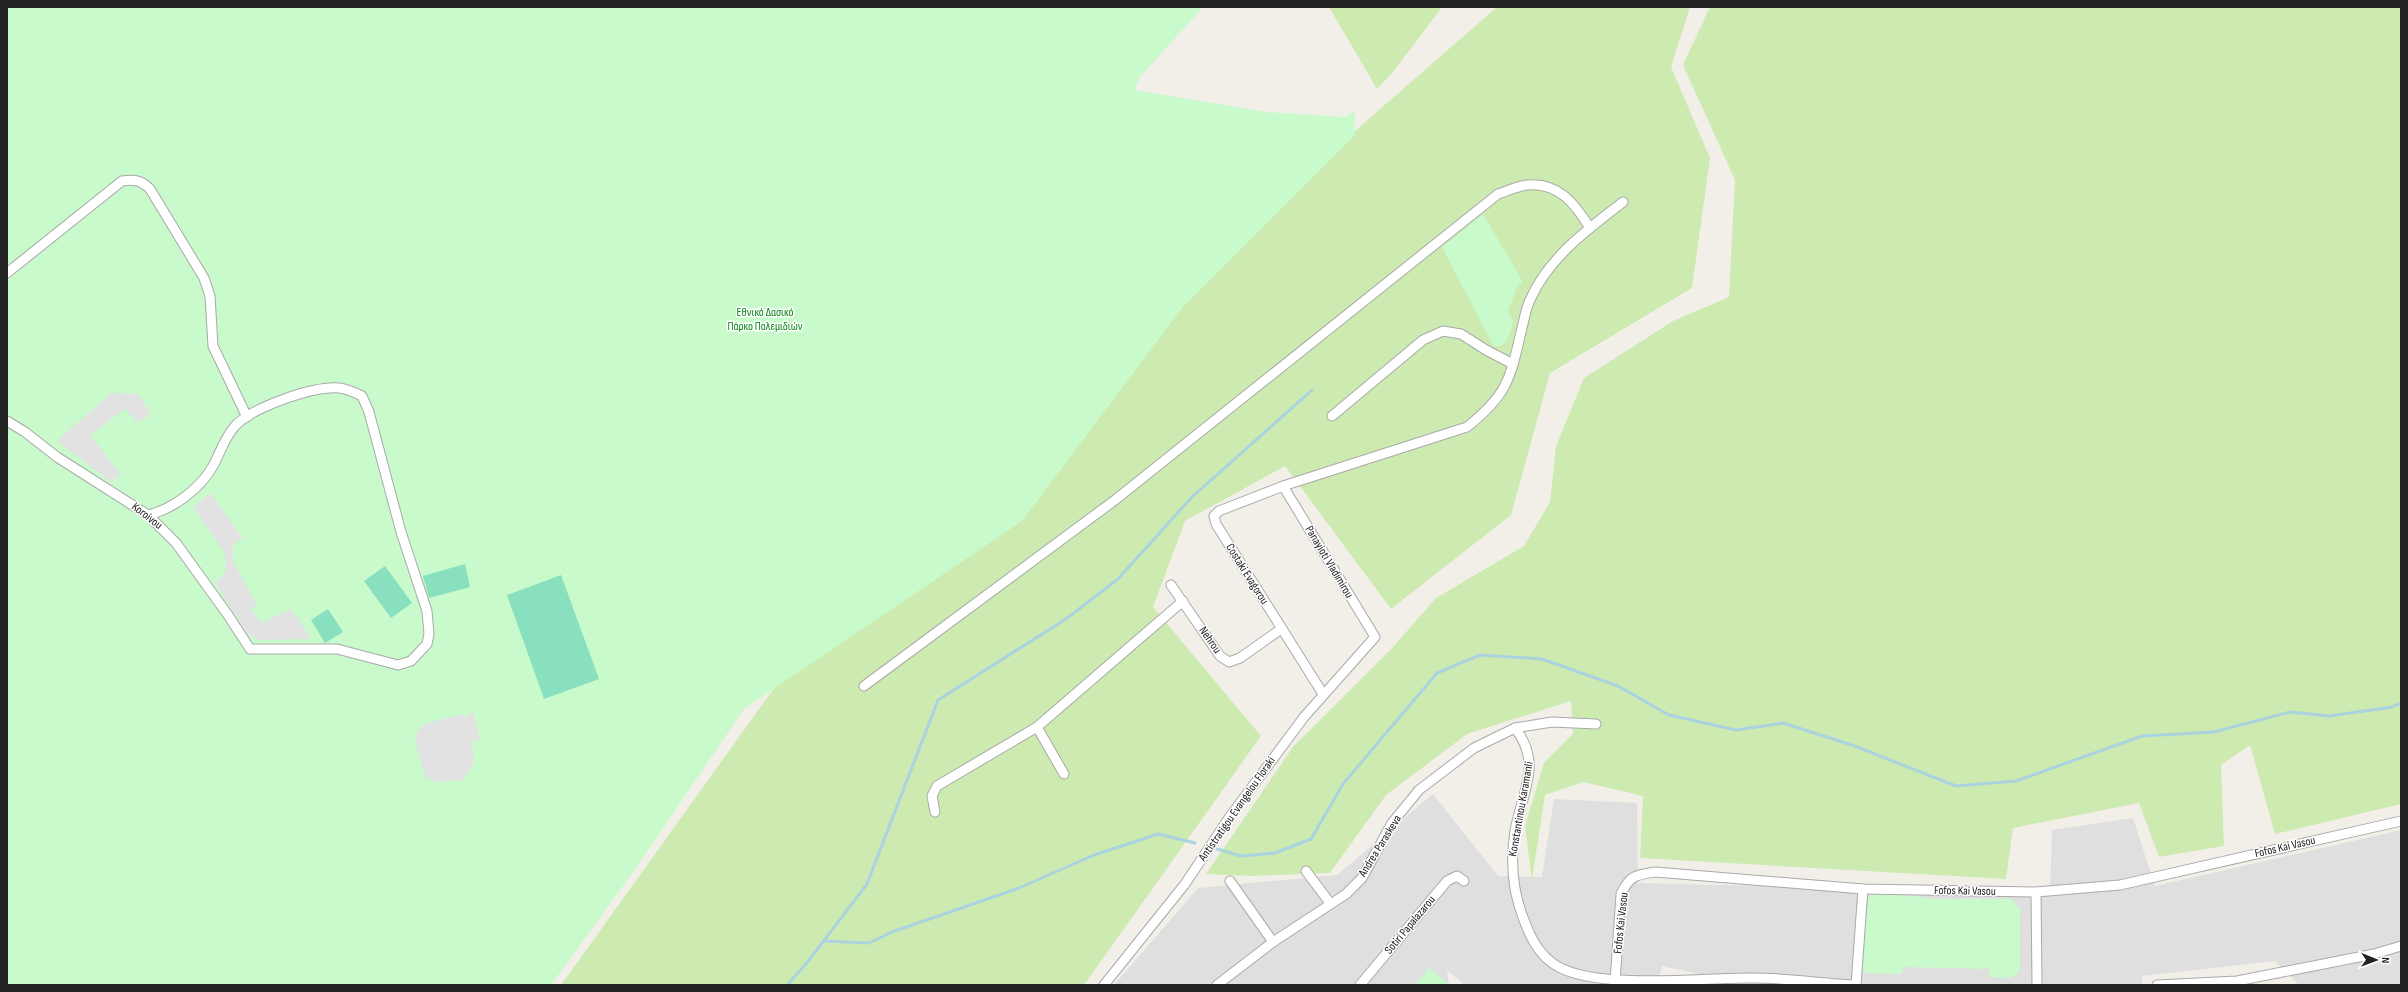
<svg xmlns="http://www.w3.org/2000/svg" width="2408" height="992" viewBox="0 0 2408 992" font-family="'Sofia Sans Condensed',sans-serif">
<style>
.residential{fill:#e0dfdf}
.grass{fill:#cdebb0}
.park{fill:#c8facc}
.pitch{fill:#88e0be}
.parking{fill:#e2e2e2}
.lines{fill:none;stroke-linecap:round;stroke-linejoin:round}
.stream{stroke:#aad3df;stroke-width:3}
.minor-casing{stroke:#a9a9a9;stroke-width:11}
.minor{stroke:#fff;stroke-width:9}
.labels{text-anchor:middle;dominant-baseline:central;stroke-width:3;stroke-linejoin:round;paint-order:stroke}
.park-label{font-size:12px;fill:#0c8416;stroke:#fff}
.street-label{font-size:12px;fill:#222;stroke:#fff}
</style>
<rect width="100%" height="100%" fill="#f2efe9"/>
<path class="residential" d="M1433 794 1498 876 1542 877 1554 799 1637 803 1638 883 2050 893 2052 830 2133 818 2155 886 2401 830V985H2299L2275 961 2142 976V985H1749L1662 966 1657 985H1465L1447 970 1449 985H1114L1198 888 1337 875Z"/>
<g class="grass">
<path d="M1329 7H1442L1393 72 1377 89Z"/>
<path d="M1497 7H1690L1671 67 1710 158 1692 288 1550 373 1511 515 1391 609 1285 466 1185 521 1153 607 1261 736 1084 985H561L790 666 949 500 1372 116Z"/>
<path d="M1710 7H2401V804L2275 834 2250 745 2221 765 2224 846 2159 857 2139 803 2013 828 2006 879 1640 858 1643 796 1583 782 1545 795 1532 880 1525 826 1544 763 1573 734 1571 701 1467 734 1386 795 1330 873 1252 876 1206 874 1293 747 1393 647 1436 598 1524 546 1550 502 1556 446 1584 378 1673 321 1729 297 1735 180 1683 65Z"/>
</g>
<g class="park">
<path d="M7 7H1203L1140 77 1134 90 1267 112 1345 117 1355 110V135L1182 308 1022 521 744 709 636 868 551 985H7Z"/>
<path d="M1483 214 1523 282 1517 286 1508 312 1513 320C1510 332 1510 346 1494 347L1442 247Z"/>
<path d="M1876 892 1937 899H2012L2020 909V967L2018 974 2010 978 1989 977 1990 969 1903 967 1902 974 1864 973 1859 966 1865 897Z"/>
<path d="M1429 968 1450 985H1415Z"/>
</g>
<g class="pitch">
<path d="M465 564 470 587 429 598 423 576Z"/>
<path d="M385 566 412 603 391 618 364 581Z"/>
<path d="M561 575 599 679 544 699 507 595Z"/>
<path d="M328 609 343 632 325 643 311 620Z"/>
</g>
<g class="parking">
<path d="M111 393 138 394 151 414 138 423 125 409 90 435 121 475 111 482 57 441Z"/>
<path d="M210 493 243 538 233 545V562L257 605 251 609 261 623 291 609 311 639 258 640 246 632 215 582 225 573 226 561 224 552 193 507Z"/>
<path d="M473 712 480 739 472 742 474 763 463 780 439 782 426 778 415 741 417 732 424 724 463 714 464 718Z"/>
</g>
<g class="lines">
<g class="stream">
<path d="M1217 849 1241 856 1275 853 1311 839 1343 784 1437 673 1480 655 1542 659 1618 686 1669 715 1736 730 1783 723 1852 745 1956 786 2016 781 2142 736 2214 732 2290 712 2329 716 2392 707 2401 703"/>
<path d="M824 941 869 943 892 932 1019 888 1094 855 1158 834 1195 843"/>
<path d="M787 985 806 964 867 884 938 700 1066 619 1118 579 1192 497 1312 390"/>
</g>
<defs>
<g id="minor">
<path d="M7 273 122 181C134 179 141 180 150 189L204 278 210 296 213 346 247 417"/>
<path d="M1332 416 1423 340 1443 331 1461 334 1486 350 1513 364"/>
<path d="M7 421 25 432 57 457 148 515 176 543 228 615 250 649H337L398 665 411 661 427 644 429 634 427 611 401 532 369 412 362 396C354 392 348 389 339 388 313 386 253 407 235 426 225 437 220 453 213 466 200 489 173 509 148 515"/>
<path d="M1171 585 1220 656 1229 662 1240 658 1281 629"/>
<path d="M864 686 1115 500 1498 194C1507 191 1518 186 1527 185 1559 182 1575 204 1590 228"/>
<path d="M1323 694 1216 524 1214 516 1219 511 1283 486 1467 427C1507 395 1510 380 1521 332 1524 322 1525 310 1530 300 1549 257 1587 230 1623 202"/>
<path d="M1037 727 1064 774"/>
<path d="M1515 728C1543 764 1522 791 1515 831 1510 862 1512 890 1524 920 1530 936 1537 951 1551 962 1588 992 1704 977 1753 978 1786 978 1819 983 1852 985"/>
<path d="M935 812 932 796 937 786 1037 727 1183 601"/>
<path d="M1306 871 1330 903"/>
<path d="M1230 881 1273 942"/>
<path d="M2036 892 2037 985"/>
<path d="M1615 982 1621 894C1630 875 1636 875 1655 872L1863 889 2036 892 2120 885 2401 821"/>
<path d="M1104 985 1185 884 1229 818 1304 717 1375 637 1283 486"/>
<path d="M1217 985 1273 942 1346 894 1362 878 1392 823 1419 790 1474 748 1515 728 1552 722 1596 724"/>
<path d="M1360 985 1447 881 1457 876 1464 881"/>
<path d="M1856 985 1863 889"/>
<path d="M2157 985 2237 981 2374 954 2401 946"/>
</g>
</defs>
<use href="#minor" class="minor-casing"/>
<use href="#minor" class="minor"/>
</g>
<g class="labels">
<g class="park-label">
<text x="765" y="312">Εθνικό Δασικό<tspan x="765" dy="14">Πάρκο Πολεμιδιών</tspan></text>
</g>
<g class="street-label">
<text transform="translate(147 516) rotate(38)">Koroivou</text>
<text transform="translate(1329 562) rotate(59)">Panayioti Vladimirou</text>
<text transform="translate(1247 574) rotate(58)">Costaki Evagorou</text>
<text transform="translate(1210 640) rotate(55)">Nehrou</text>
<text transform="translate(1237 809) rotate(-55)">Antistratigou Evangelou Floraki</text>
<text transform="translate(1521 809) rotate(-80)">Konstantinou Karamanli</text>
<text transform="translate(1380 846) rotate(-58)">Andrea Paraskeva</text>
<text transform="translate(2285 847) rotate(-13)">Fofos Kai Vasou</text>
<text transform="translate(1965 891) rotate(1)">Fofos Kai Vasou</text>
<text transform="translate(1621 923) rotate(-84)">Fofos Kai Vasou</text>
<text transform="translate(1410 925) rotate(-50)">Sotiri Papalazarou</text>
</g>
</g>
<rect width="2408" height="992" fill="none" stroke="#222222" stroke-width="16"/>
<g transform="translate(2376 960) rotate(91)" stroke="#ffffff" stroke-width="3" paint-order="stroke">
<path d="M0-3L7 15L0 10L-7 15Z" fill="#222222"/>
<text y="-6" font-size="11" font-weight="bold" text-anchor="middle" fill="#222222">N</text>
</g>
</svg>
